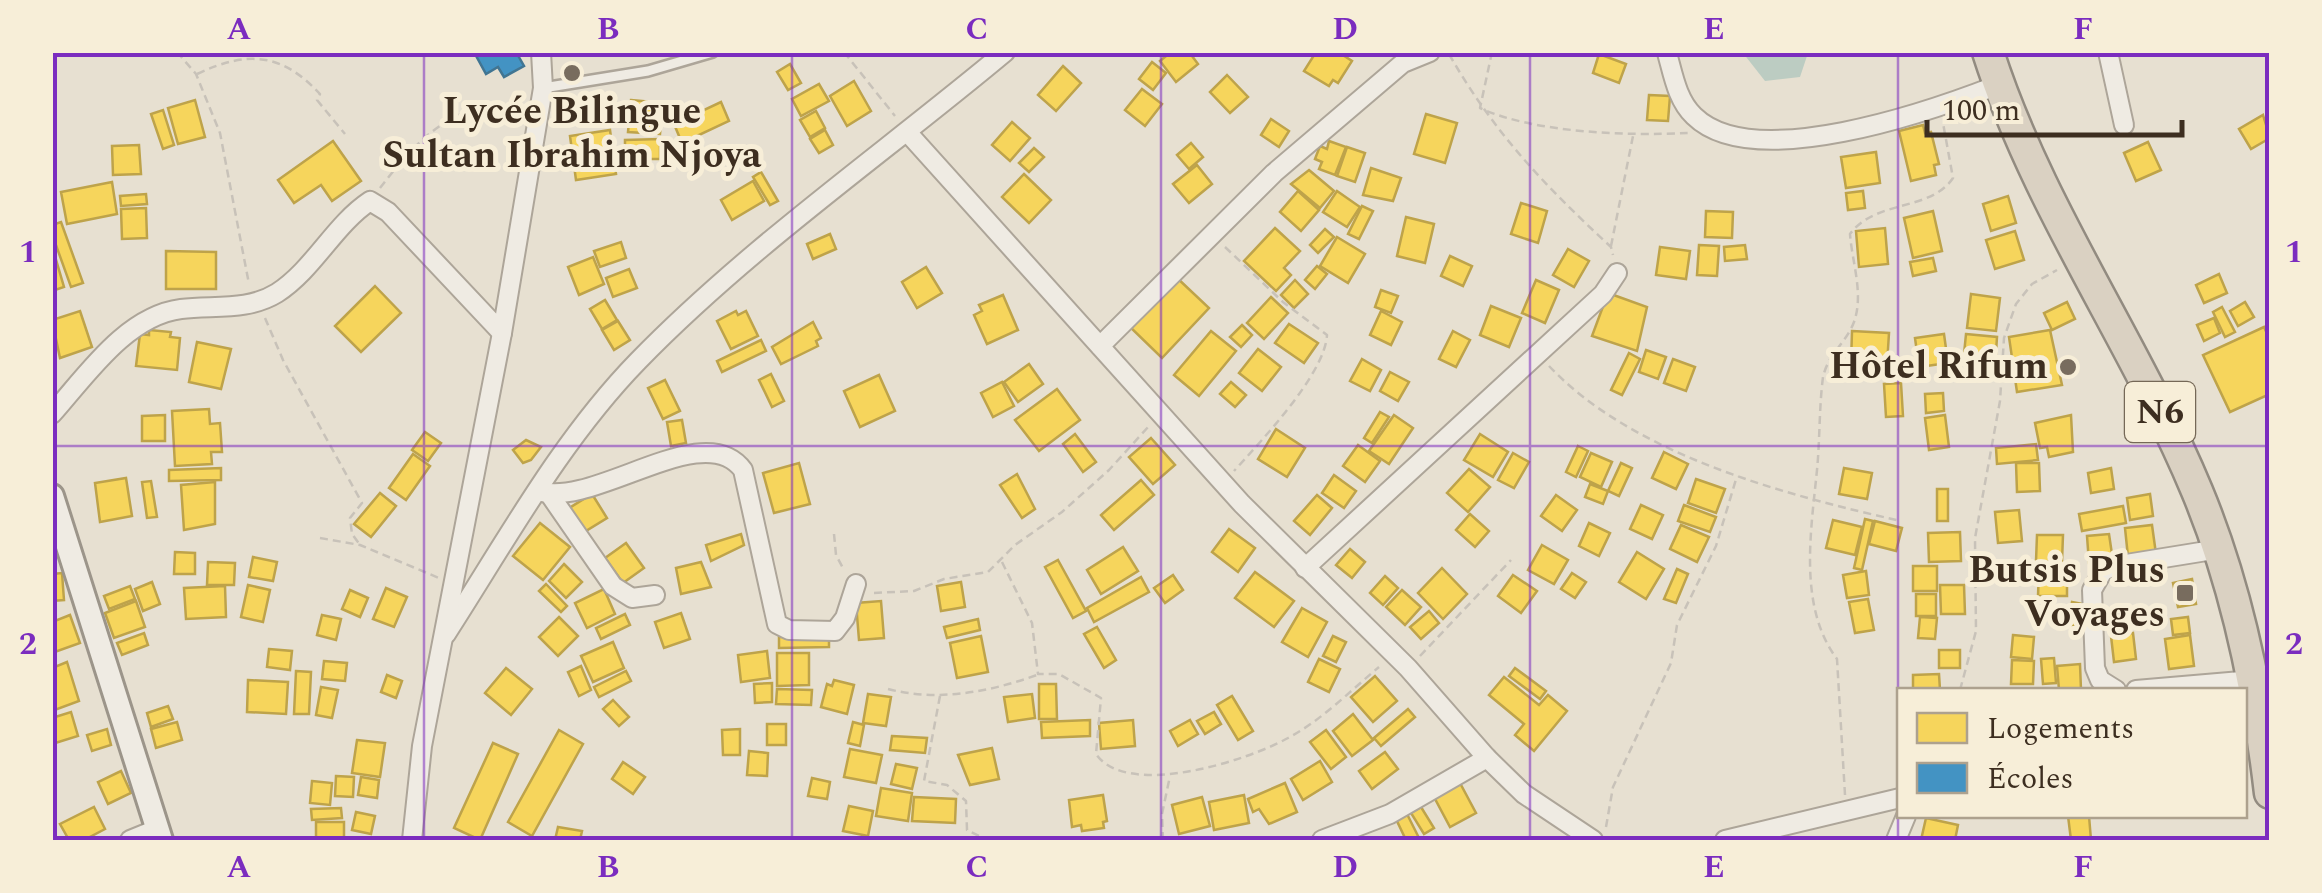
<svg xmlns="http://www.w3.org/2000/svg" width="2322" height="893" viewBox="0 0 2322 893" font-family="Spectral,serif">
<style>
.water{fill:#bcccc2}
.homes{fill:#f6d55c;stroke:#bea34a;stroke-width:2.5}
.schools{fill:#4393c3;stroke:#417592;stroke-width:2.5}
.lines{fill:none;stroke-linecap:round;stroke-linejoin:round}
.lane-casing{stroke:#ada599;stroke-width:14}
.street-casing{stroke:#ada599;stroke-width:22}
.secondary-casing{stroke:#9c958a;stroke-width:28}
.highway-casing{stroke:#928b80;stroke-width:35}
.path{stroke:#c8c2b9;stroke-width:2.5;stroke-dasharray:8 5;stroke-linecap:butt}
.lane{stroke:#efebe3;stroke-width:9}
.street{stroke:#efebe3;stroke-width:18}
.secondary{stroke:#efebe3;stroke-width:22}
.highway{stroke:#dad1c2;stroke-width:30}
.grid{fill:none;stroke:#7b2cbf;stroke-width:2.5;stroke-opacity:0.55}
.poi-dot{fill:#786c5e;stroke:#f7eed8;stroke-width:4}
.labels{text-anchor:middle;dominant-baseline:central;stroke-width:10;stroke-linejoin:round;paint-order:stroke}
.shield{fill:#f7eed8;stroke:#756857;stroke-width:2.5}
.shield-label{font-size:35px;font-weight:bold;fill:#3d2e20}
.poi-label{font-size:38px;font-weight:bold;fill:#3d2e20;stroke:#f7eed8;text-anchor:end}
.neatline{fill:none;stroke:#7b2cbf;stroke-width:4}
.grid-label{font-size:32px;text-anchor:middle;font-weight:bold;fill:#7b2cbf}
</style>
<rect width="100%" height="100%" fill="#e7e0d1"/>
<path class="water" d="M1743 53H1808L1800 77 1765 81Z"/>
<g class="homes">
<path d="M1171 52H1189L1198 64 1176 82 1160 61Z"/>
<path d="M1316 52H1338L1352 61 1338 83 1333 80 1329 86 1304 71Z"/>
<path d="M1599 54 1626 64 1619 83 1593 73Z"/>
<path d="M1152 62 1166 73 1153 90 1139 79Z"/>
<path d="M790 64 801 83 788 90 777 72Z"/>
<path d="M1063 66 1081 83 1056 111 1038 95Z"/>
<path d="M1227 75 1248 97 1230 113 1210 92Z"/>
<path d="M854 81 871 111 847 126 830 96Z"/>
<path d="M819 84 829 101 801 116 792 99Z"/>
<path d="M1142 89 1162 104 1145 126 1125 110Z"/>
<path d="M1649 95 1670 96 1668 121 1647 120Z"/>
<path d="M195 100 205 137 178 144 168 108Z"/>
<path d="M631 100 663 103 660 134 628 132Z"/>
<path d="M721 102 729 121 682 143 674 124Z"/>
<path d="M163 110 174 145 163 149 151 114Z"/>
<path d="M816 111 825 128 810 137 800 120Z"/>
<path d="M1426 114 1457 123 1445 163 1414 154Z"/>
<path d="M2263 115 2270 138 2251 149 2239 129Z"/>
<path d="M1271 119 1289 131 1279 147 1261 135Z"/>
<path d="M1012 122 1030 138 1010 161 992 145Z"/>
<path d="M1923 125 1925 133 1931 132 1939 164 1934 165 1936 175 1911 181 1899 131Z"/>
<path d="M610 130 616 174 576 180 570 136Z"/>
<path d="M825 130 833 145 819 153 810 139Z"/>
<path d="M660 139V159H625V140Z"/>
<path d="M333 141 361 181 332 201 321 185 294 203 278 180Z"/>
<path d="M1329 141 1346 147 1335 175 1319 169 1322 162 1315 159 1320 146 1327 149Z"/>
<path d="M2148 142 2161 170 2136 181 2124 153Z"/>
<path d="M1191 143 1203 157 1189 169 1177 155Z"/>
<path d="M139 145 141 174 113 175 112 146Z"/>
<path d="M1347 147 1365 153 1355 182 1337 176Z"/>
<path d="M1034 148 1044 157 1029 172 1019 163Z"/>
<path d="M1876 152 1880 183 1846 188 1841 157Z"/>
<path d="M1197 165 1212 184 1189 203 1173 184Z"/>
<path d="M1371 168 1401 178 1393 201 1363 195Z"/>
<path d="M1309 170 1334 191 1320 208 1291 184Z"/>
<path d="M761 172 778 201 770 205 753 177Z"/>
<path d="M1024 174 1051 200 1029 223 1002 197Z"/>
<path d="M753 181 764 201 732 220 721 200Z"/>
<path d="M112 182 117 214 67 224 61 192Z"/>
<path d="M1298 191 1319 210 1301 231 1280 212Z"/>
<path d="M1337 191 1360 207 1347 227 1323 212Z"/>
<path d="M1863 191 1865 208 1848 210 1846 193Z"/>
<path d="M146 194 147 204 121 206 120 196Z"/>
<path d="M2008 196 2016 223 1991 231 1983 204Z"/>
<path d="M1521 203 1547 211 1538 243 1511 234Z"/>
<path d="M1362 206 1373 211 1359 239 1348 234Z"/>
<path d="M146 208 147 238 122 239 121 209Z"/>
<path d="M1706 211 1733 212 1732 238 1705 237Z"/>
<path d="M1933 211 1942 251 1913 258 1904 218Z"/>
<path d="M1406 217 1434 224 1425 263 1397 256Z"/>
<path d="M61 222 83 283 71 287 52 234V225Z"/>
<path d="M1275 228 1300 251 1284 268 1291 275 1276 291 1244 261Z"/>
<path d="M1885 228 1888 264 1859 267 1856 231Z"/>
<path d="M1325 229 1334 237 1318 253 1310 245Z"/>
<path d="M2015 231 2024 260 1995 269 1986 240Z"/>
<path d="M830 234 836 249 813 259 807 244Z"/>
<path d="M1337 237 1365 254 1348 283 1320 266Z"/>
<path d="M621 242 626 258 600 267 594 251Z"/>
<path d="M1699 245 1719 246 1717 276 1697 275Z"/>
<path d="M1745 245 1747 259 1725 261 1724 247Z"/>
<path d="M52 246 64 287 52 291Z"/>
<path d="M1660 247 1690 251 1686 279 1656 275Z"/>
<path d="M1568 249 1589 261 1574 287 1553 275Z"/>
<path d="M166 251 216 252V289H166Z"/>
<path d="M1450 256 1472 266 1463 286 1441 276Z"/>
<path d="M593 257 604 284 579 295 568 267Z"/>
<path d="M1933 258 1936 271 1913 276 1910 262Z"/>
<path d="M1317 266 1327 274 1315 289 1305 280Z"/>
<path d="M926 267 942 293 917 308 902 282Z"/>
<path d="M629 269 637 288 613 297 606 278Z"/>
<path d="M2219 274 2227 293 2204 303 2196 285Z"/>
<path d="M1175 276 1209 308 1162 358 1129 326Z"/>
<path d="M1295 280 1308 294 1294 308 1281 295Z"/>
<path d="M1536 280 1559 290 1545 323 1522 313Z"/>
<path d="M375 286 401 313 361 352 335 326Z"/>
<path d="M1381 290 1398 296 1391 313 1375 307Z"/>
<path d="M1608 293 1647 307 1637 351 1592 336Z"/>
<path d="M1971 294 2000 298 1996 331 1967 328Z"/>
<path d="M1003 295 1018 330 987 344 974 315 982 311 979 305Z"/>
<path d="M1271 297 1288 313 1264 339 1247 323Z"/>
<path d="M605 300 617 320 602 329 590 309Z"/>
<path d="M2067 302 2075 319 2052 330 2044 313Z"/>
<path d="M2245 302 2254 317 2238 326 2230 311Z"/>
<path d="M1491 306 1521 318 1509 347 1480 335Z"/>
<path d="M2222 307 2235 332 2225 337 2213 312Z"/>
<path d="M80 311 92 347 60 358 52 320Z"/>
<path d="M736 311 738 315 746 311 758 336 731 349 717 321Z"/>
<path d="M1381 311 1402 322 1391 345 1370 335Z"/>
<path d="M2214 318 2220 333 2204 341 2197 325Z"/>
<path d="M618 321 630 340 614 350 602 330Z"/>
<path d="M813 322 821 338 816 341 818 346 781 364 772 347Z"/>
<path d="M1289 324 1318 343 1304 363 1275 343Z"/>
<path d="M1242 325 1252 335 1241 347 1230 337Z"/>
<path d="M2264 327 2270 340V394L2230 412 2203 355Z"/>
<path d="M149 330 171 332 170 337 180 338 177 370 136 366 140 334 149 335Z"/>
<path d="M2050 330 2062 385 2017 392 2009 337Z"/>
<path d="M1211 331 1236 351 1199 396 1174 375Z"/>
<path d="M1453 331 1470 340 1456 367 1439 359Z"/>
<path d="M1852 331 1889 333 1887 365 1851 364Z"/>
<path d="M1944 334 1948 363 1919 367 1915 338Z"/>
<path d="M1966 334 1997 337 1995 368 1963 364Z"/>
<path d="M761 340 766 351 722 372 717 361Z"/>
<path d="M197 342 231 349 221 389 189 382Z"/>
<path d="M1258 349 1281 367 1262 391 1239 373Z"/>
<path d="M1646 350 1666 357 1658 379 1639 372Z"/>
<path d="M1629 353 1640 359 1622 395 1611 390Z"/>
<path d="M1362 359 1381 370 1370 391 1350 381Z"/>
<path d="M1673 359 1695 367 1686 391 1664 383Z"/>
<path d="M1029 364 1043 384 1018 402 1004 382Z"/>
<path d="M1390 372 1409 382 1398 401 1380 391Z"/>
<path d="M771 374 784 401 772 407 759 380Z"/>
<path d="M879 375 895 411 860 427 844 391Z"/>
<path d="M665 380 680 411 663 419 648 388Z"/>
<path d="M1002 382 1014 406 993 417 981 393Z"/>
<path d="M1231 382 1246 395 1235 407 1220 394Z"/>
<path d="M1901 383 1903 416 1886 417 1884 384Z"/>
<path d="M1057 389 1080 420 1039 451 1015 420Z"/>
<path d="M1943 393 1944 411 1926 413 1925 394Z"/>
<path d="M209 409 210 424 220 423 222 452H211L212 464 175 466 172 411Z"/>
<path d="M1380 412 1389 417 1372 443 1364 438Z"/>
<path d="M165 415V441H142V416Z"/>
<path d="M1394 415 1413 428 1389 464 1369 451Z"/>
<path d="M1945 415 1949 447 1929 450 1925 418Z"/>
<path d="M2071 415 2073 452 2049 457 2047 447 2040 448 2035 423Z"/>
<path d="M682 420 686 443 671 446 667 422Z"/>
<path d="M1276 429 1305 448 1287 477 1258 459Z"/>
<path d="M425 432 441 443 428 461 412 450Z"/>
<path d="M1075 434 1096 462 1083 472 1063 444Z"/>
<path d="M1480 434 1508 452 1493 477 1464 460Z"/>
<path d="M1151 438 1175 465 1153 484 1129 457Z"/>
<path d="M526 440 541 447 531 460 523 463 513 450Z"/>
<path d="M2036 444 2038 460 1997 464 1996 448Z"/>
<path d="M1358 445 1380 461 1365 482 1343 466Z"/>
<path d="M1578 446 1588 451 1576 477 1566 472Z"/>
<path d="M1664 452 1688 464 1676 489 1652 478Z"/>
<path d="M1513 453 1529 462 1514 488 1498 480Z"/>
<path d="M1591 453 1612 462 1601 487 1580 477Z"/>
<path d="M413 454 430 466 406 500 389 488Z"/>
<path d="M799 463 810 504 774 513 763 473Z"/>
<path d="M1621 463 1632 468 1619 496 1608 491Z"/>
<path d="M2016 463H2039L2040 491 2017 492Z"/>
<path d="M221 468V480L169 481V470Z"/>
<path d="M1844 468 1872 473 1867 499 1839 494Z"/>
<path d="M2111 468 2114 489 2091 493 2088 473Z"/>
<path d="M1469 469 1490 487 1468 512 1447 493Z"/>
<path d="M1017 474 1035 509 1022 518 1000 485Z"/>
<path d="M1334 475 1356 491 1344 508 1322 493Z"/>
<path d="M126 478 132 516 100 522 95 483Z"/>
<path d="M1696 479 1725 489 1716 513 1688 503Z"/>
<path d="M1141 480 1154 495 1114 530 1101 515Z"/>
<path d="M151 481 157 517 147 518 142 482Z"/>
<path d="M215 482V524L184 530 181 485Z"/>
<path d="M1590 484 1608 491 1603 504 1585 497Z"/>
<rect x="1937" y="489" width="11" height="32"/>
<path d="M380 493 396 506 371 537 354 524Z"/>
<path d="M592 494 607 518 581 534 566 510Z"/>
<path d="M2150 494 2153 516 2130 520 2127 498Z"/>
<path d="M1317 495 1332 508 1310 535 1294 521Z"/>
<path d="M1556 495 1577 510 1562 531 1541 516Z"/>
<path d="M1641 505 1663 515 1652 539 1630 529Z"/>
<path d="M1684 505 1716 517 1710 532 1678 521Z"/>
<path d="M2123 506 2126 523 2082 531 2079 514Z"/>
<path d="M2019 510 2022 541 1998 543 1995 512Z"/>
<path d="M1470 514 1489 531 1475 547 1456 530Z"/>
<path d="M1865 519 1873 521 1862 570 1854 568Z"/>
<path d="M1833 520 1862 527 1855 555 1826 548Z"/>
<path d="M1875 521 1902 528 1896 551 1869 544Z"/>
<path d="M540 523 570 547 543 580 513 556Z"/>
<path d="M1589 523 1610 533 1599 556 1579 546Z"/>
<path d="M1681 525 1709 537 1697 562 1670 549Z"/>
<path d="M2152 525 2156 554 2128 557 2125 528Z"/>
<path d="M1229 529 1255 548 1238 572 1212 552Z"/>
<path d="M1960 532 1961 561 1929 562 1928 533Z"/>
<path d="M741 534 744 545 711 561 706 545Z"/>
<path d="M2109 534 2113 561 2089 563 2087 536Z"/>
<path d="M2037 535H2063L2062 562 2036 561Z"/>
<path d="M626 543 644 568 623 583 605 558Z"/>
<path d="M1542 545 1568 560 1554 584 1528 570Z"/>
<path d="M1123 547 1138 571 1101 594 1087 570Z"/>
<path d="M1350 549 1365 562 1352 578 1336 565Z"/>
<path d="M175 552 195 553V574H174Z"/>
<path d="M1637 552 1664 569 1646 599 1619 582Z"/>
<path d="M253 557 277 562 273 581 249 577Z"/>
<path d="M1058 560 1086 611 1073 618 1045 567Z"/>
<path d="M208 562 235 563 234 585H207Z"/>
<path d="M701 562 711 587 681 594 676 568Z"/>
<path d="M564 564 582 582 566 598 549 581Z"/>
<rect x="1913" y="566" width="24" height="25"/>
<path d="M1442 568 1467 594 1443 619 1418 593Z"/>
<path d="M2039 568H2067V596H2038Z"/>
<path d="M1677 569 1688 574 1676 603 1664 599Z"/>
<path d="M1866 571 1869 595 1847 598 1843 575Z"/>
<path d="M1255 572 1294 601 1274 627 1235 598Z"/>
<path d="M62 573 64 600 52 601V574Z"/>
<path d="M1572 573 1586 582 1575 598 1561 589Z"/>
<path d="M1173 575 1183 590 1165 603 1154 588Z"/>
<path d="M1513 575 1537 591 1521 613 1498 596Z"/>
<path d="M1385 576 1398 588 1383 605 1370 593Z"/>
<path d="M1141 577 1149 592 1094 622 1087 608Z"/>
<path d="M2192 579 2196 604 2178 607 2173 583Z"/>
<path d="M152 582 160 604 143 611 135 589Z"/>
<path d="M961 582 965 607 941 611 937 586Z"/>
<path d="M546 584 567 606 561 612 539 591Z"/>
<path d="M248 585 270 590 263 622 241 617Z"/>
<path d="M1940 585H1964L1965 614H1941Z"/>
<path d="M130 586 135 599 109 609 104 596Z"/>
<path d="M225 586 226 617 186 619 184 588Z"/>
<path d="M386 588 407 597 394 627 373 619Z"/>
<path d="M604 589 615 614 587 628 575 603Z"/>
<path d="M350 590 368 598 360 617 342 609Z"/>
<path d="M1402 590 1421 607 1405 625 1386 607Z"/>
<rect x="1916" y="594" width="20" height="22"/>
<path d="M1868 599 1874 630 1855 633 1849 602Z"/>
<path d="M136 601 145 627 114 638 105 613Z"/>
<path d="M881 601 884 638 859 640 856 603Z"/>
<path d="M2072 602 2088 605 2084 627 2068 625Z"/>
<path d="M1302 608 1327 622 1308 657 1282 642Z"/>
<path d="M1429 611 1439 623 1421 639 1410 627Z"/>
<path d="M681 613 690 639 664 648 655 622Z"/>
<path d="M625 614 630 625 601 639 596 628Z"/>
<path d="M70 615 80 643 52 653V622Z"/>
<path d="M322 615 341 619 336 640 317 635Z"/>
<path d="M559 617 578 636 558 656 539 637Z"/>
<path d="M1920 617 1937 618 1935 639 1918 638Z"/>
<path d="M2188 617 2190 633 2173 635 2171 619Z"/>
<path d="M978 619 980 630 947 638 944 627Z"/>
<path d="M1097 627 1116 660 1104 668 1084 634Z"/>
<path d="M144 633 148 645 122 655 117 643Z"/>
<path d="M2133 633 2136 659 2114 662 2111 636Z"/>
<path d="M2013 635 2034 637 2032 659 2011 657Z"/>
<path d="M2190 635 2194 666 2169 669 2165 639Z"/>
<path d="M829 636V647L779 648V637Z"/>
<path d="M981 636 988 672 957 678 950 643Z"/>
<path d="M1333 636 1346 642 1336 662 1323 656Z"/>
<path d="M613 642 624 668 593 682 581 656Z"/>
<path d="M269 649 292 651 290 670 267 667Z"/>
<rect x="1939" y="650" width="21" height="18"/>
<path d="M767 651 770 678 741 682 738 655Z"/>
<path d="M777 653H809V685L777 686Z"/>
<path d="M2054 658 2056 683 2043 684 2041 659Z"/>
<path d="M1319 659 1340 669 1329 692 1308 682Z"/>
<path d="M2012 660 2034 661 2033 684H2011Z"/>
<path d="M324 661 347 663 345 681 322 679Z"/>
<path d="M67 662 79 701 52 711V668Z"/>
<path d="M2080 664 2081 690H2059L2057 666Z"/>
<path d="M581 666 591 690 579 696 568 672Z"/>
<path d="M506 668 532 689 511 715 485 693Z"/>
<path d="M1515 668 1546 691 1540 699 1509 676Z"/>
<path d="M296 671 311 672 309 714H294Z"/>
<path d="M626 671 631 681 599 697 594 687Z"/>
<path d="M1939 674 1940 690H1913V675Z"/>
<path d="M387 675 402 681 396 698 381 692Z"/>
<path d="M1375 676 1397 701 1373 722 1351 697Z"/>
<path d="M1504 677 1539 705 1548 695 1567 711 1534 751 1515 735 1524 724 1489 695Z"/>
<path d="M248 680 288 682 286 714 247 712Z"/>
<path d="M834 680 854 685 847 714 821 707 827 684 832 686Z"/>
<path d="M772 683V702L755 703 754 684Z"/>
<path d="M1039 684H1056L1057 719H1039Z"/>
<path d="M321 687 338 690 332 718 316 715Z"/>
<path d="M777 689 812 690 811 705 776 704Z"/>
<path d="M868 694 891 697 886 726 863 723Z"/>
<path d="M1032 694 1035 718 1008 722 1004 697Z"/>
<path d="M1232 696 1253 731 1238 740 1217 705Z"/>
<path d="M613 700 629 717 619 726 603 709Z"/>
<path d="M168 706 173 719 151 727 147 713Z"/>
<path d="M1408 709 1415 717 1381 746 1374 738Z"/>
<path d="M71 712 78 736 52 744V718Z"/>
<path d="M1214 712 1221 724 1205 734 1197 721Z"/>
<path d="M1353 714 1373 740 1352 756 1333 731Z"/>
<path d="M1090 720V736L1042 738 1041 722Z"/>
<path d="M1133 720 1135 746 1101 749 1099 723Z"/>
<path d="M1190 720 1198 734 1178 746 1170 731Z"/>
<path d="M177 722 182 740 156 748 151 729Z"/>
<path d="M853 722 864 725 860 746 848 743Z"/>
<rect x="767" y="724" width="19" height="21"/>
<path d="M107 729 111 745 92 751 87 735Z"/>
<path d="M740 729V755H723L722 730Z"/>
<path d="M559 730 583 744 532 836 508 822Z"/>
<path d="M1326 730 1346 757 1331 769 1310 742Z"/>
<path d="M892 736 927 738 925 753 890 750Z"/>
<path d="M357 740 385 743 380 777 352 773Z"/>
<path d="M493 743 518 754 480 840 454 828Z"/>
<path d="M992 748 999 779 970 785 958 755Z"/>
<path d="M850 749 882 755 876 783 844 777Z"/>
<path d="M749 751 768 753 767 776 747 775Z"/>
<path d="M1385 752 1398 769 1372 789 1359 771Z"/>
<path d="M1320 761 1332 782 1303 800 1291 779Z"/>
<path d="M623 762 645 777 633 794 612 779Z"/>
<path d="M896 764 917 768 912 789 891 784Z"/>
<path d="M121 771 131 793 108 804 98 782Z"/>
<path d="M336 776 354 777 353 797 335 796Z"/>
<path d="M361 777 379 780 377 798 358 795Z"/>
<path d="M812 778 830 782 827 799 808 796Z"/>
<path d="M312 781 332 783 330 805 310 803Z"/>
<path d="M1285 783 1297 812 1269 824 1259 809 1253 812 1248 799Z"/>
<path d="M1460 783 1476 813 1450 827 1434 797Z"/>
<path d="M881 788 912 793 908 821 876 816Z"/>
<path d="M1103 795 1107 821 1103 822 1104 828 1082 831 1081 825 1072 827 1069 800Z"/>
<path d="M1244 795 1249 823 1214 830 1209 802Z"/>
<path d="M914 797 956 799 955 823 912 821Z"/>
<path d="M1202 797 1210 826 1179 834 1172 805Z"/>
<path d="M849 806 873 811 868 836 843 831Z"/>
<path d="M94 807 105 829 84 840H69L60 824Z"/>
<path d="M1421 807 1434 828 1424 834 1411 813Z"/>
<path d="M341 808 342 818 312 820 311 809Z"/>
<path d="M356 812 375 816 371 834 352 830Z"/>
<path d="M1407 814 1420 840H1406L1396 819Z"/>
<path d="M2068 816H2089L2091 840H2071Z"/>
<path d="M1926 818 1958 825 1955 840H1921Z"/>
<rect x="316" y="822" width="28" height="18"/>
<path d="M558 827 582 831 580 840H555Z"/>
</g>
<path class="schools" d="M474 52H516L524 66 504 77 498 67 486 74Z"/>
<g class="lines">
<defs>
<path id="lane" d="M543 88 648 71 713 52"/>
<g id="street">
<path d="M2108 52 2124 125"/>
<path d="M1667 53C1673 74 1677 100 1694 116 1753 174 1931 111 1998 85"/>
<path d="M908 133 1242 504 1408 668 1487 758 1524 794 1593 840"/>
<path d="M1100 346 1274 173 1403 63 1430 52"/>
<path d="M52 414C86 376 126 316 181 309 214 305 248 311 277 293 314 269 334 225 370 201L388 212 502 333"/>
<path d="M538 491C594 509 704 416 743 470L777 624 789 630 835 631 845 618 856 584"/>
<path d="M550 495 613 586 632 598 655 595"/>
<path d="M1305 568 1603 294 1617 273"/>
<path d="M446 634C506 541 561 440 638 361 749 247 883 154 1005 52"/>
<path d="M2116 690 2100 680 2095 668 2092 590 2103 571 2114 566 2219 549"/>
<path d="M2136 690 2253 680"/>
<path d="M130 840 157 829"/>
<path d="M412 840 422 746 502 333 543 88 541 52"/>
<path d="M1322 840 1390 814 1487 758"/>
<path d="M1725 840 1900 798"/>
<path d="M1896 840 1906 816"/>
</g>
<path id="secondary" d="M52 496 161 840"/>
<path id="highway" d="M1988 52C2038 208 2135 342 2197 491 2237 587 2258 690 2270 793"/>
</defs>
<use href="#lane" class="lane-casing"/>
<use href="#street" class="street-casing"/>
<use href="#secondary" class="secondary-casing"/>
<use href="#highway" class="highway-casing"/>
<g class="path">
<path d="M177 52 196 74 220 133 249 284"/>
<path d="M844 52 895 116"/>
<path d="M1492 52 1480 108C1534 133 1628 136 1688 133"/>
<path d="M1449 54C1494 133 1545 186 1611 247L1613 255"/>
<path d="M197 74C248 50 282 53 320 94L317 100 345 134"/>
<path d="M380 188C417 140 457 96 524 106"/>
<path d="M1611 246 1633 136"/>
<path d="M1225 247 1283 302 1327 335C1325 374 1261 441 1234 471"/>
<path d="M265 318 283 360 362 503 350 518 352 534 360 545"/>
<path d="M1549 366C1633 455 1785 495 1901 521"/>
<path d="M834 534 836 555 844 570"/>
<path d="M320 538 360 545 439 578"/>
<path d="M1002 562 1032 623 1038 674H1059L1101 698 1096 754C1127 799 1247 761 1288 738 1322 720 1350 691 1379 667"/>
<path d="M874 593 914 591 944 579 988 572 1015 545 1062 512 1109 470 1149 426"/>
<path d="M1420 656 1511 560"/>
<path d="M888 689C938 702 989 692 1037 675"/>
<path d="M1960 690 1976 631 1975 538 2000 401 2004 338 2016 304 2032 284 2057 270"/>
<path d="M940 696 924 781 947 785 966 801 967 830 987 840"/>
<path d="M1845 795 1837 659C1798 607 1811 531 1817 470 1820 439 1819 408 1823 377 1828 354 1846 343 1854 322 1864 294 1852 262 1850 234 1876 199 1930 212 1953 178L1943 123"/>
<path d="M1606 827 1613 787 1671 663 1677 625 1716 546 1737 476"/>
<path d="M912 840H954"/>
<path d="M1163 840 1162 814 1170 776"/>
</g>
<use href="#lane" class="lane"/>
<use href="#street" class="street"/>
<use href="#secondary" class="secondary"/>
<use href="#highway" class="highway"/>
</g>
<path class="grid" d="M424 52V840M792 52V840M1161 52V840M1530 52V840M1898 52V840M52 446H2270"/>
<g class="poi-dot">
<circle cx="572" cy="73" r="10"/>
<circle cx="2068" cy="367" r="10"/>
<rect x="2175" y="583" width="20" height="20" rx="5"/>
</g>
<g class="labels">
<rect class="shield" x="2125" y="382" width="70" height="60" rx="8"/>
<g class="shield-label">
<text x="2160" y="412">N6</text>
</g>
<g class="poi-label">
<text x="572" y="112" text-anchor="middle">Lycée Bilingue<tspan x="572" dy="44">Sultan Ibrahim Njoya</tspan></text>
<text x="2048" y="367">Hôtel Rifum</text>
<text x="2165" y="571">Butsis Plus<tspan x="2165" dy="44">Voyages</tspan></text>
</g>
</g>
<rect width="2322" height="893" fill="none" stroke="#f7eed8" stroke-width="110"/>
<rect x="1897" y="688" width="350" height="130" fill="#f7eed8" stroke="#ada18e" stroke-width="2.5"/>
<rect x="1917" y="713" width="50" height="30" fill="#f6d55c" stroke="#ada18e" stroke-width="2.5"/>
<text x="1987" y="738" font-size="30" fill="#3d2e20">Logements</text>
<rect x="1917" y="763" width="50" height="30" fill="#4393c3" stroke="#ada18e" stroke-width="2.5"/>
<text x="1987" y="788" font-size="30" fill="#3d2e20">Écoles</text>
<path d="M1927 120v15h255v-15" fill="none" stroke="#3d2e20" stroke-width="5"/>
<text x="1942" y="120" font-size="30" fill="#3d2e20" stroke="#f7eed8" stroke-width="8" paint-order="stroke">100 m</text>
<rect x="55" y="55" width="2212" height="783" class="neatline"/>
<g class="grid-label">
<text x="239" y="39">A</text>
<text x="608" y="39">B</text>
<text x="977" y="39">C</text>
<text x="1345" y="39">D</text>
<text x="1714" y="39">E</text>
<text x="2083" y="39">F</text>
<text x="28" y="262">1</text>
<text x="2294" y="262">1</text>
<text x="28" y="654">2</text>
<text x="2294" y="654">2</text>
<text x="239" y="877">A</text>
<text x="608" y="877">B</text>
<text x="977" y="877">C</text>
<text x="1345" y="877">D</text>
<text x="1714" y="877">E</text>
<text x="2083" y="877">F</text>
</g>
</svg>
